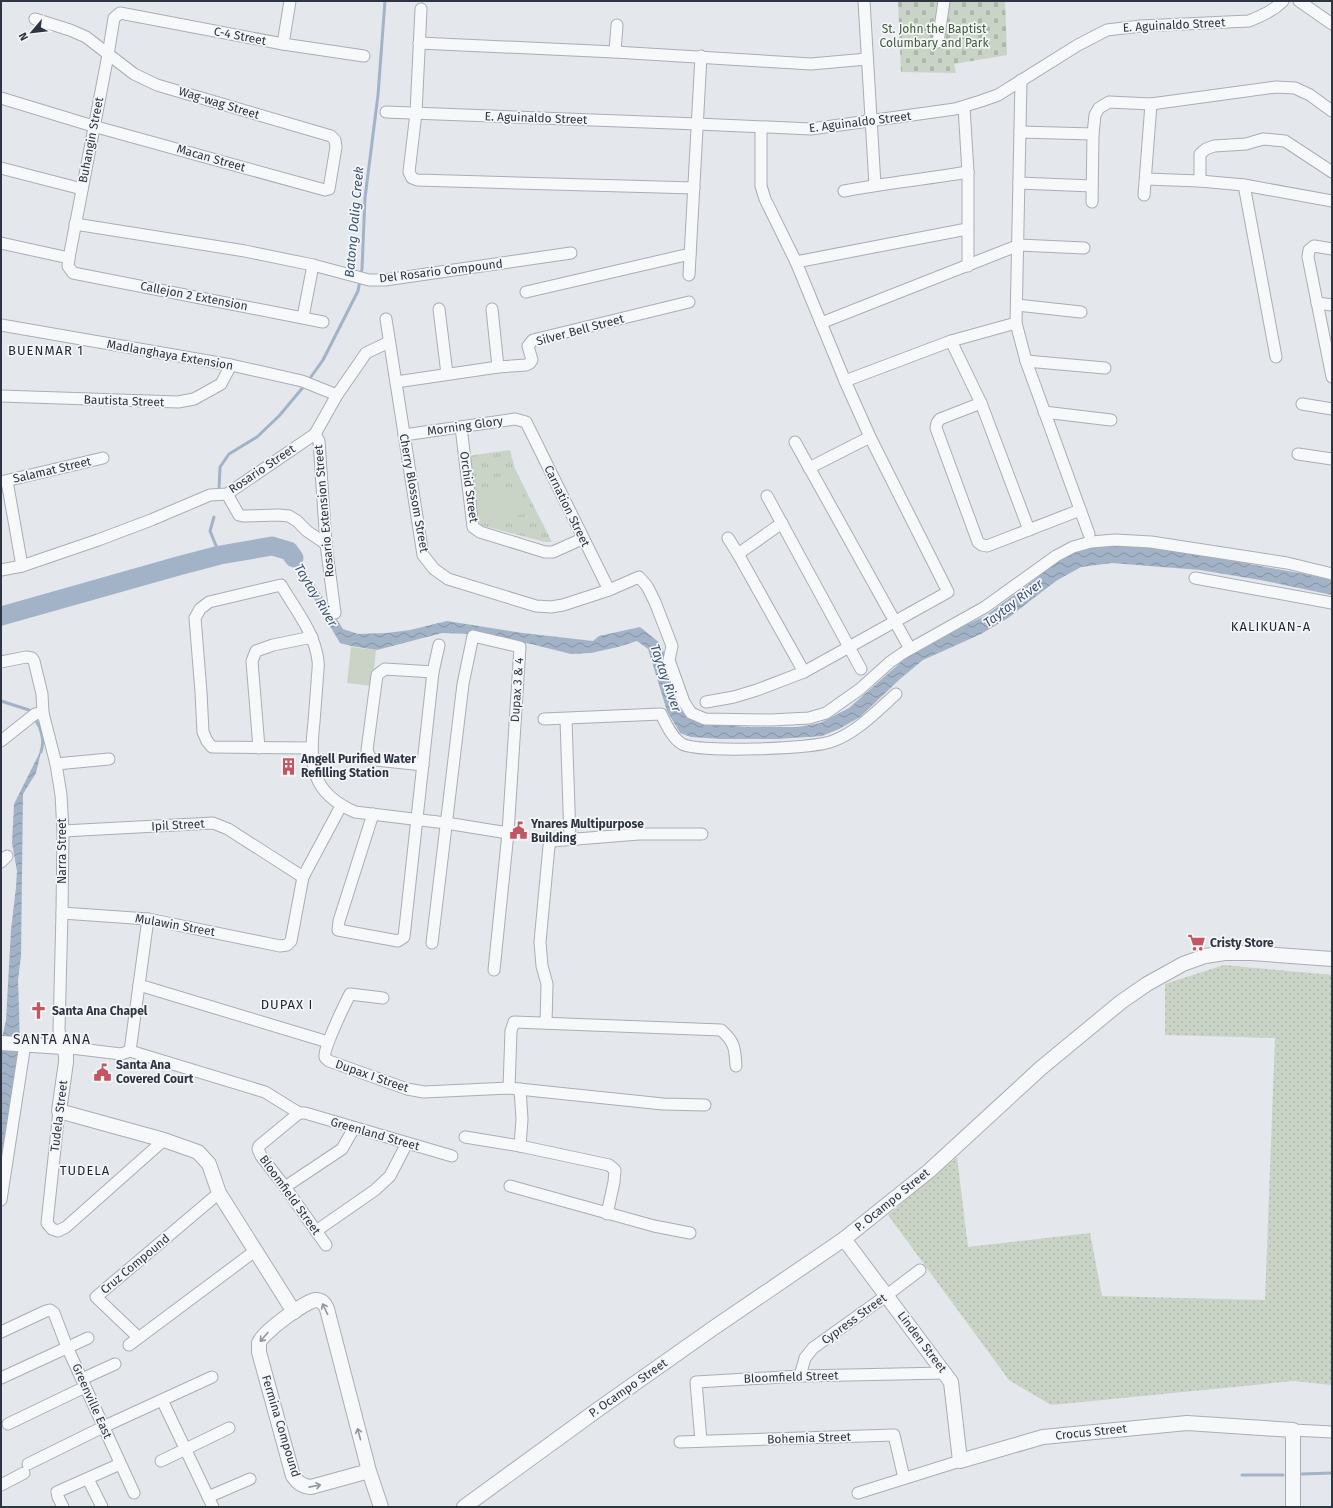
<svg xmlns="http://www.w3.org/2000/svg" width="1333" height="1508" viewBox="0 0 1333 1508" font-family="'Fira Sans',sans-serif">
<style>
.grass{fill:url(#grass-dots)}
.cemetery{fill:url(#cemetery-stones)}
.park{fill:url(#park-tufts)}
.pitch{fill:#c9d4c6}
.water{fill:url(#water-waves)}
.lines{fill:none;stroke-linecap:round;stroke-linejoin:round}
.stream{stroke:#a3b3c7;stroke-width:3}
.river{stroke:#a3b3c7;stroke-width:19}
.minor-casing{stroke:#a9aeb5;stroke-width:13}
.tertiary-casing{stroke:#a9aeb5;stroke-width:16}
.minor{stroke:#f7f8f9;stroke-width:11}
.tertiary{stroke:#f7f8f9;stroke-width:14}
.oneway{stroke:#92969e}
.labels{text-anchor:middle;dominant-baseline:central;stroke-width:3.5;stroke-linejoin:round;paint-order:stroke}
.street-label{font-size:12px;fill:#2d3442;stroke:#f4f6f8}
.park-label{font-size:12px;fill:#415c3c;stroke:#f4f6f8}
.poi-label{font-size:12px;font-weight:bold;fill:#2d3442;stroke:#f4f6f8;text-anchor:start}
.water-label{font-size:13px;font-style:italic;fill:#3b5272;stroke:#f4f6f8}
.neighbourhood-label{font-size:13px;letter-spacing:1px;fill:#1f2533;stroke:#f4f6f8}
.quarter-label{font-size:14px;letter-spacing:1px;fill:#1f2533;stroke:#f4f6f8}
</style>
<defs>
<pattern id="grass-dots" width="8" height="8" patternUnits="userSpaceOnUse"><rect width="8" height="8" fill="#c9d4c6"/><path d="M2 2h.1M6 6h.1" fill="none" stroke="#adb7ab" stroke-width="1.8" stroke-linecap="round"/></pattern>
<pattern id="cemetery-stones" width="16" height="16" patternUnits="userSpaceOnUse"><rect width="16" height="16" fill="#c9d4c6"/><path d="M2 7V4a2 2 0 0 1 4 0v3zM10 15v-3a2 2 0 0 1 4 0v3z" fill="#adb7ab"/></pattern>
<pattern id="park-tufts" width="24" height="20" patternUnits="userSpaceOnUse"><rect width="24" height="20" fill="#c9d4c6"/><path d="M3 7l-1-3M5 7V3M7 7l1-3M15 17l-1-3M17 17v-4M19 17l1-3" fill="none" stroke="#adb7ab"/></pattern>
<pattern id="water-waves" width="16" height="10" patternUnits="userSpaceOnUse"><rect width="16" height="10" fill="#a3b3c7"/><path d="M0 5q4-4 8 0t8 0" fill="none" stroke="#8592a3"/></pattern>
</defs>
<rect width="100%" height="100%" fill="#e4e7eb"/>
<path class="grass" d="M1224 965 1332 975V1385L1294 1381 1051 1405 1009 1380 888 1215 957 1157 968 1247 1090 1233 1102 1296 1265 1300 1275 1038 1165 1035V984Z"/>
<path class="cemetery" d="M898 1H1005L1007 55 954 64 956 73 901 72Z"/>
<path class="park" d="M510 450 515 469 552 542H545L480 525 468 456Z"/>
<g class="pitch">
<path d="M521 486 525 514 481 521 476 494Z"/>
<path d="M351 647 376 650 372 686 347 683Z"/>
</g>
<g class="water">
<path d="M1128 544 1201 554 1260 566 1332 579V595L1260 580 1200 570 1112 563 1081 567 1056 581 1008 618 981 634 923 660 900 679 860 717 839 729 822 736 778 739H720L691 737 680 733 667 711 648 649 637 641 618 647 591 653 571 654 531 644 471 634 442 633 377 650 351 646 340 643 290 558 283 551 272 546H281L293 551 343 629 358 634 387 633 410 630 447 621 523 633 593 641 599 636 640 627 661 644 677 690 705 724 749 727H797L820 723 849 708 909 655 946 634 985 616 1025 587 1058 561 1087 547Z"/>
<path d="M42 748 36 773 23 794 21 956 18 980 19 1008 20 1054 1 1174V1043L6 1020 11 930 16 887 17 871 12 843 14 804Z"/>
</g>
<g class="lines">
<g class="stream">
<path d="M308 381 323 360 358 291 362 269 365 198 378 95 385 1"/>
<path d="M219 489 220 467 229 454 257 437 279 416 305 385"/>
<path d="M214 517 210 531 220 555"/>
<path d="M1 701 29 710 31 713"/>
<path d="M34 718C41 727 45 740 41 752"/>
<path d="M1302 1474 1332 1473"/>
<path d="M1242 1475H1283"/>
</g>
<path class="river" d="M1 616 178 566 220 555 272 546 289 551 294 558"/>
<defs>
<g id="minor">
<path d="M864 1 875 185"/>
<path d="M1299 1 1332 24"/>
<path d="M421 9 416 113 409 172 412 178 417 180 694 188"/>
<path d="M938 42 944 1"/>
<path d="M419 43 615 52 811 64 867 59"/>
<path d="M283 44 290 1"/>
<path d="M615 52 617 25"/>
<path d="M1021 80 1016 323 1026 361 1089 534"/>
<path d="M1 98 93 126 325 190 329 189 336 147 335 140 331 136 157 85 134 74 86 37 70 30 35 19"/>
<path d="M964 107 968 172V266"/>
<path d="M386 112 698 124 811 129 955 109 981 101 998 95 1078 45 1107 30 1141 26 1249 21C1261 16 1273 11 1283 1"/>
<path d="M1020 132 1093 134"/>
<path d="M1 168 82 189"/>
<path d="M1146 179 1200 181 1244 185 1332 201"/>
<path d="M1200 181V154L1206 149 1214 146 1246 144 1263 139 1285 141 1332 172"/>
<path d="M1019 183 1092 186"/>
<path d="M1244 185 1276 357"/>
<path d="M844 191C885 183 927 179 968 172"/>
<path d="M1144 195 1151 104"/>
<path d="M1092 202 1093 134 1095 115 1099 108 1109 102 1151 104 1276 87 1295 88 1310 95 1332 111"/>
<path d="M75 224 245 251 313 265 369 280H385L571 253"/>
<path d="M1 243 69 258"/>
<path d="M1332 249 1314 246 1309 250 1308 257 1332 377"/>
<path d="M796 262 967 229"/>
<path d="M689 275 701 56"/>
<path d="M526 292 690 254"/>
<path d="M1317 303 1332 305"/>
<path d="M1017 305 1081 312"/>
<path d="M439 309 447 374"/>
<path d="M492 309 498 367"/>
<path d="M303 317 313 265"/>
<path d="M386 319 423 555 434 569 448 579 536 606 551 607 563 605 609 590 639 577 647 586 655 602 672 646 669 660 684 702 691 713 705 719 771 720 809 718 826 713 860 689 890 662 903 653 985 607 1056 556 1073 547 1091 542 1115 540 1151 542 1287 563 1332 574"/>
<path d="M323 322 73 273 68 266 69 258 108 55 114 18 120 13 283 44 364 56"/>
<path d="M821 323 1019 245 1084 248"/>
<path d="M1 325 231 365 302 381 337 395"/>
<path d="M951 341 981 403 1029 530"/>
<path d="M1026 361 1105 368"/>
<path d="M845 381 951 341 1016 323"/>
<path d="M396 382 498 367 526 365 530 363 532 360 528 346 533 340 689 302"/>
<path d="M1 396 178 402 194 399 221 384 231 365"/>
<path d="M981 403 940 419 937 423 936 428 978 542 982 545 987 546 1080 510"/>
<path d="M1302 404 1332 409"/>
<path d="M1044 412 1111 420"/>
<path d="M461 427 473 527 480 532 545 552H553L582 539"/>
<path d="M315 434 319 441 326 544 335 613"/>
<path d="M404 435 515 419 526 422 609 590"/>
<path d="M795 442 908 645"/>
<path d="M1298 454 1332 459"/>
<path d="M809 468 870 437"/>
<path d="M7 481 22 566"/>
<path d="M1 482 103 458"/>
<path d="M227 494 239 515 243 516 279 515 289 516 297 521 307 531 326 544"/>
<path d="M767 496 861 669"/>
<path d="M728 538 738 554 804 672"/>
<path d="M738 554 782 523"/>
<path d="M1 570 22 566 98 540 151 520 210 495 227 494 315 434 337 395 366 353 389 342"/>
<path d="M1195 578 1332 603"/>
<path d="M1 662 26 657 32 658 34 661 42 694 43 713 56 764 61 795 63 831 62 913 59 1030 63 1047 121 1054 130 1051 265 1092 299 1113"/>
<path d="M706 702 734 697 757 690 804 672 948 592 870 437 845 381 796 262 765 199 761 186V128"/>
<path d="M544 719 661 714C666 724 672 738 682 744 699 753 813 749 833 741 857 732 877 711 896 694"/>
<path d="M566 719 570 839"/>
<path d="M1 741 35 714 43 713"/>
<path d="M259 748 252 661 256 651 273 645 312 637"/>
<path d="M311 748 212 747 207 741 203 732 201 692 195 618 200 609 209 602 281 585C295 609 315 633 318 661 319 668 317 676 317 683 316 696 315 709 314 722 309 765 311 793 355 812L446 823 508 833"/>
<path d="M56 764 109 759"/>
<path d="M423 765 376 760 370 758 367 750 377 675 385 669 433 672"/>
<path d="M373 814 339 921 338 930 398 941 404 937 433 672 439 645"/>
<path d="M63 831 213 823 228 829 303 877"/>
<path d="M1 862 7 856"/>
<path d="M62 913 148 919 280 946 287 945 291 941 303 877 341 806"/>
<path d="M432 943 463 684 473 636 520 647 508 833 494 970"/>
<path d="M139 985 328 1042"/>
<path d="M383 998 350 994C345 1004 323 1049 325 1057 326 1059 328 1060 329 1061L407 1089 424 1092 509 1088 663 1104 705 1105"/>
<path d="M546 1023 547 984 542 966 540 942 549 846 552 841 639 834H702"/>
<path d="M130 1051 148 919"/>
<path d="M509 1088 511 1031 514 1022 721 1030C735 1042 735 1049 736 1066"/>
<path d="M59 1111 47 1223 52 1229 58 1231 66 1227 164 1140"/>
<path d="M299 1113 259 1146 258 1149 261 1156 285 1187 326 1245"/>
<path d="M299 1113H305L452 1156"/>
<path d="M465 1137 520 1146 609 1165 615 1170 614 1182 607 1214"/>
<path d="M520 1146 522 1119 520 1089"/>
<path d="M510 1186 654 1226 690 1233"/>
<path d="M285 1187 342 1149 354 1128"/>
<path d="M1 1200 25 1044"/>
<path d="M316 1231 375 1190 390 1176 407 1143"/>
<path d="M1 1332 46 1311 50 1310 54 1313 67 1347 134 1493"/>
<path d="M138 1337 96 1297 219 1193"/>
<path d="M129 1345 255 1251"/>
<path d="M800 1376 805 1358 813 1348 887 1295 920 1270"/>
<path d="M1 1378 88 1338"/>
<path d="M82 1379 115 1364"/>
<path d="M162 1400 213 1507"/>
<path d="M8 1424 85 1387"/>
<path d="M1293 1430 1332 1432"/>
<path d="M701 1441 696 1382 800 1376 946 1373"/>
<path d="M680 1442 894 1435 904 1478"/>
<path d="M161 1461 229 1428"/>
<path d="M28 1464 103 1427 212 1377"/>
<path d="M88 1479 102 1507"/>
<path d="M1 1485 24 1473"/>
<path d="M858 1493 960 1461"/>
<path d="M208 1497 250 1479"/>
<path d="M63 1507 58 1497 57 1492 120 1464"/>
</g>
<g id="tertiary">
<path d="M1 1043 63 1047 66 1054V1062L59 1111 164 1140 198 1152 209 1164 219 1193 294 1312"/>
<path d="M844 1239 951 1382 960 1461 1043 1437 1187 1423 1293 1430V1507"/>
<path d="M369 1471 311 1487C302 1486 298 1483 293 1476L259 1352C259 1349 259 1345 259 1343 262 1333 305 1301 316 1300 322 1300 325 1304 327 1309L369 1471 381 1507"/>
<path d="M464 1507 600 1408 712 1329 844 1239 929 1171 1041 1068 1121 1002 1147 984 1183 964 1205 956 1225 953H1251L1332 959"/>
</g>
</defs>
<use href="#minor" class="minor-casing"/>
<use href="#tertiary" class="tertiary-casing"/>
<use href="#minor" class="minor"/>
<use href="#tertiary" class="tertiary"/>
</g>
<defs><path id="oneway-shaft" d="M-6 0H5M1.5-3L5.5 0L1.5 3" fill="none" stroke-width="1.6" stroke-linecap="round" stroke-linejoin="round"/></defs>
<g class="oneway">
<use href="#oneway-shaft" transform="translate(325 1309) rotate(-116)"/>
<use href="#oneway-shaft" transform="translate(264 1337) rotate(131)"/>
<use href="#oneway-shaft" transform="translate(359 1434) rotate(-105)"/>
<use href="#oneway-shaft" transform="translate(315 1486) rotate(-11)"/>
</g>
<defs>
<symbol id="building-bare" viewBox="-9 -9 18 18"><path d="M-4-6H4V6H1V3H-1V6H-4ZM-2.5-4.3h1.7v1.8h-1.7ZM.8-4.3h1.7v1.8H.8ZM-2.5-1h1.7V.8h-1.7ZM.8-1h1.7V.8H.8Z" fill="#c35663" stroke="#f4f6f8" stroke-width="2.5" paint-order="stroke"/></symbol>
<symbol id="civic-bare" viewBox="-9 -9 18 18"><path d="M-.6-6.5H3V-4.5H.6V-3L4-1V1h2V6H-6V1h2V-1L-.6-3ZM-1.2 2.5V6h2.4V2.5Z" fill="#c35663" stroke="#f4f6f8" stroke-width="2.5" paint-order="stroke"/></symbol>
<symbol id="supermarket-bare" viewBox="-9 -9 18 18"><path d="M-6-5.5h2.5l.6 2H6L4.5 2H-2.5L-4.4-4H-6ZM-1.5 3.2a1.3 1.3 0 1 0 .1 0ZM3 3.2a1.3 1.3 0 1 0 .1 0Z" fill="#c35663" stroke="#f4f6f8" stroke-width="2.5" paint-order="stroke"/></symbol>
<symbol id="church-bare" viewBox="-9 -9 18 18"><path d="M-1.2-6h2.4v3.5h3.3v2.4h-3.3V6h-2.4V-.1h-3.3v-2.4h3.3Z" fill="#c35663" stroke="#f4f6f8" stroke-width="2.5" paint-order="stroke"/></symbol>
</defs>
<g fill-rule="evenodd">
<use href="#building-bare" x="276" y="754" width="25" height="25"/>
<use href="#civic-bare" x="506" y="818" width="25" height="25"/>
<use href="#supermarket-bare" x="1184" y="930" width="25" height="25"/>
<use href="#church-bare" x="26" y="998" width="25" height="25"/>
<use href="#civic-bare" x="90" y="1060" width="25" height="25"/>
</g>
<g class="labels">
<g class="street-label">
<text transform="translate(1174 25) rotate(-3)">E. Aguinaldo Street</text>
<text transform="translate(240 36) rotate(11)">C-4 Street</text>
<text transform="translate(219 103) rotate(17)">Wag-wag Street</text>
<text transform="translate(536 118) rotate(2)">E. Aguinaldo Street</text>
<text transform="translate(860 122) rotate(-7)">E. Aguinaldo Street</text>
<text transform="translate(91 140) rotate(-79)">Buhangin Street</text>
<text transform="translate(211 158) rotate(16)">Macan Street</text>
<text transform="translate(441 271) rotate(-7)">Del Rosario Compound</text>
<text transform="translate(194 296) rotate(11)">Callejon 2 Extension</text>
<text transform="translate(580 330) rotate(-15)">Silver Bell Street</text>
<text transform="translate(170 355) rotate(10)">Madlanghaya Extension</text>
<text transform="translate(124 401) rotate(2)">Bautista Street</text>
<text transform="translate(465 426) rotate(-8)">Morning Glory</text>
<text transform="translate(262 469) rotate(-34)">Rosario Street</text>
<text transform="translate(52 470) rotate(-13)">Salamat Street</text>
<text transform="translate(469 487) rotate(82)">Orchid Street</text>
<text transform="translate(414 493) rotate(80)">Cherry Blossom Street</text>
<text transform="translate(567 506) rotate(64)">Carnation Street</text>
<text transform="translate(324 511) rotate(-95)">Rosario Extension Street</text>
<text transform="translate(517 690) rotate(-86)">Dupax 3 &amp; 4</text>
<text transform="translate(178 825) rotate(-3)">Ipil Street</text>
<text transform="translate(62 851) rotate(-90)">Narra Street</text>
<text transform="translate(175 925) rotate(10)">Mulawin Street</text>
<text transform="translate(372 1076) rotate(19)">Dupax I Street</text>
<text transform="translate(59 1116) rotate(-83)">Tudela Street</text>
<text transform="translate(375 1134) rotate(16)">Greenland Street</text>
<text transform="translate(290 1195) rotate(54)">Bloomfield Street</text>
<text transform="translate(892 1200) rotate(-39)">P. Ocampo Street</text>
<text transform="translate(135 1264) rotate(-40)">Cruz Compound</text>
<text transform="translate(854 1319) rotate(-36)">Cypress Street</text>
<text transform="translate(922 1342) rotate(53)">Linden Street</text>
<text transform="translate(791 1377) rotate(-2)">Bloomfield Street</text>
<text transform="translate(628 1388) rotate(-35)">P. Ocampo Street</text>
<text transform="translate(92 1401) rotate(66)">Greenville East</text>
<text transform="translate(281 1426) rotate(73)">Fermina Compound</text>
<text transform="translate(1091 1432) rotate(-6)">Crocus Street</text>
<text transform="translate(809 1438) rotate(-2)">Bohemia Street</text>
</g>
<g class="park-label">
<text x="934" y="29">St. John the Baptist<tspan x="934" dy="14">Columbary and Park</tspan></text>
</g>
<g class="poi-label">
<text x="301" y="759">Angell Purified Water<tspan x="301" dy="14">Refilling Station</tspan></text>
<text x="531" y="824">Ynares Multipurpose<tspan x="531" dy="14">Building</tspan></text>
<text x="1210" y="943">Cristy Store</text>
<text x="52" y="1011">Santa Ana Chapel</text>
<text x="116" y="1065">Santa Ana<tspan x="116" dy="14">Covered Court</tspan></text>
</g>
<g class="water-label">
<text transform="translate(354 222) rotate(-85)">Batong Dalig Creek</text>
<text transform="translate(316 595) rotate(59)">Taytay River</text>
<text transform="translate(1013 603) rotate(-37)">Taytay River</text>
<text transform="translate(666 678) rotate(71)">Taytay River</text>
</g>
<g class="neighbourhood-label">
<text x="46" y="350">BUENMAR 1</text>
<text x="1271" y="626">KALIKUAN-A</text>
<text x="287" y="1004">DUPAX I</text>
<text x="85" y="1170">TUDELA</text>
</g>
<g class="quarter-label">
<text x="52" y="1039">SANTA ANA</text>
</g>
</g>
<rect width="1333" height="1508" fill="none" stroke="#2d3442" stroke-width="4"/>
<g transform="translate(32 32) rotate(242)" stroke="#f4f6f8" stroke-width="3" paint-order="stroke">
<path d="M0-3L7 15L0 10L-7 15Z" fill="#2d3442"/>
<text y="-6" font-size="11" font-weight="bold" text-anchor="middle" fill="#2d3442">N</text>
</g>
</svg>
